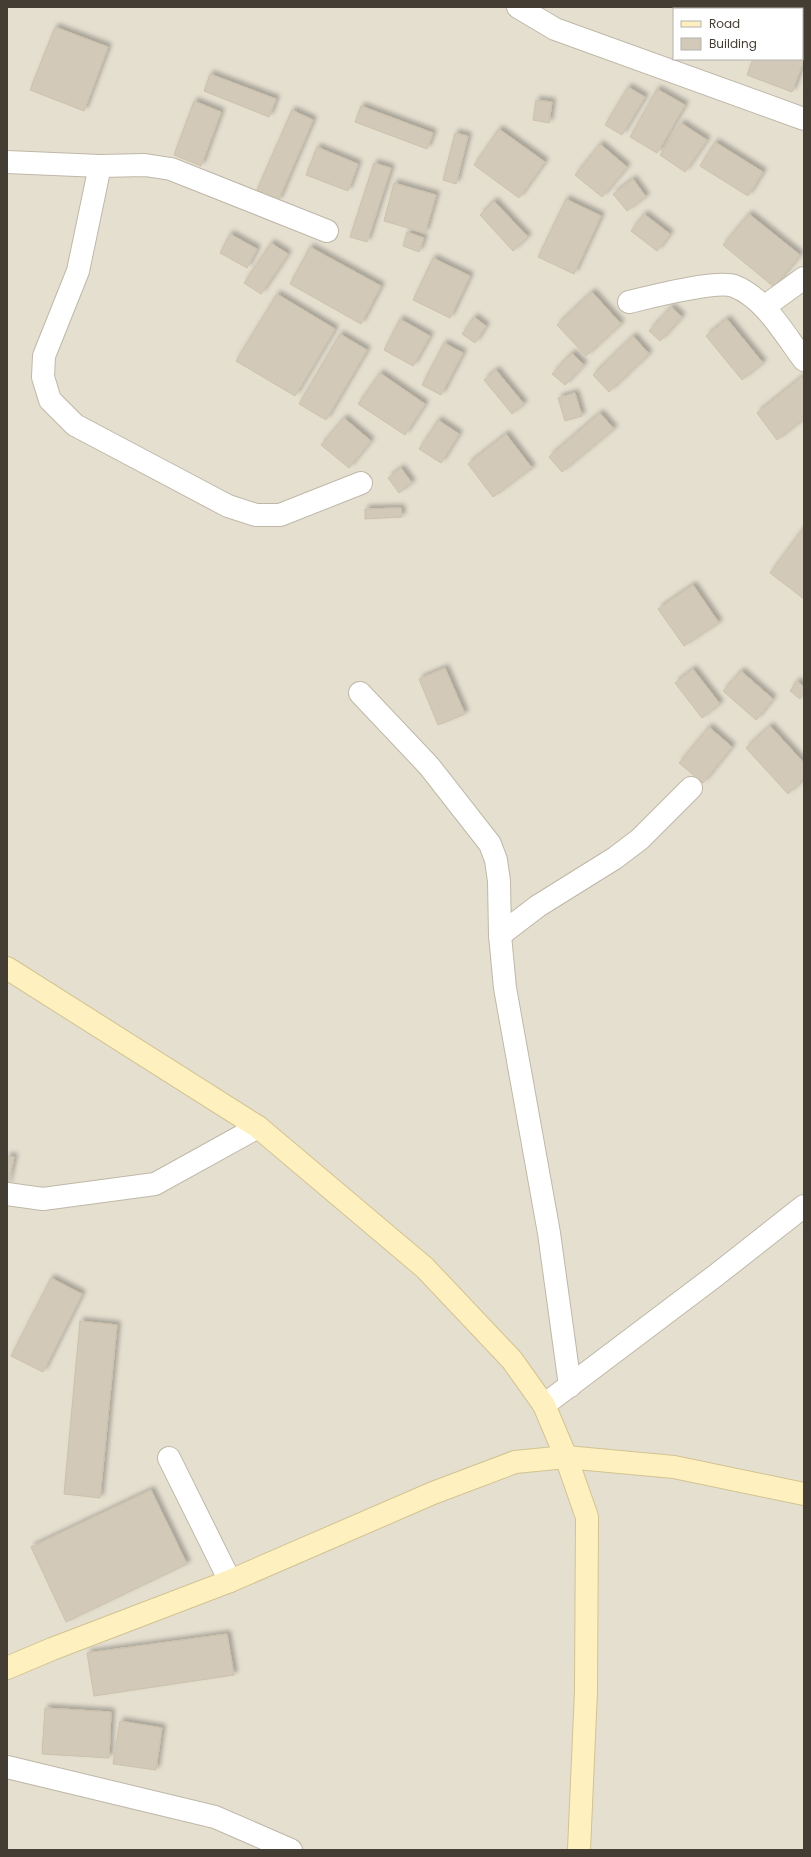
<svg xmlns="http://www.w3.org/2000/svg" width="811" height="1857" viewBox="0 0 811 1857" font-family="Poppins,sans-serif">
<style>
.residential{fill:#e5dfd0;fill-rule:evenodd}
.building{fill:#d3c9b8;stroke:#cdc1ab;filter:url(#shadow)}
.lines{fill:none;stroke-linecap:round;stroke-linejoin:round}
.street-casing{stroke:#bfb8a8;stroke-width:24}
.secondary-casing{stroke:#d2c392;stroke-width:24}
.street{stroke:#fff;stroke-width:22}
.secondary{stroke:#fff1bf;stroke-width:22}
</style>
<defs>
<filter id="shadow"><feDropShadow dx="3.5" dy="-3.5" stdDeviation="2" flood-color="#0004"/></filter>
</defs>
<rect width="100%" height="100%" fill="#f1ede2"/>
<path class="residential" d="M7 7H804V1850H7ZM674 9H802V59H674Z"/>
<g class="building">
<path d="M55 27 108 47 84 111 30 90Z"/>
<path d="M802 51H804V60L792 92 747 75 753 59H802Z"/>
<path d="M210 74 276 99 269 117 204 91Z"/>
<path d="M628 87 645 97 622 135 605 125Z"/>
<path d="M657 89 685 105 657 153 630 137Z"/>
<path d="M536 100 552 102 549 123 533 120Z"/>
<path d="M194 101 221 112 201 166 174 155Z"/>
<path d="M361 106 433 133 427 149 355 122Z"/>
<path d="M292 110 313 120 278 201 256 192Z"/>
<path d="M681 123 707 140 685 172 660 155Z"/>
<path d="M499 129 545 162 519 198 474 165Z"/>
<path d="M455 133 468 136 456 184 443 180Z"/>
<path d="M715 142 763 172 748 196 700 166Z"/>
<path d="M600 144 627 167 602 197 575 175Z"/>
<path d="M317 147 358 164 348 191 306 175Z"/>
<path d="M374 163 391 168 367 242 350 237Z"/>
<path d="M633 179 646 197 627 211 613 194Z"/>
<path d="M394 183 436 195 425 233 384 221Z"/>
<path d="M566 199 601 216 574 274 538 257Z"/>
<path d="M494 201 528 237 513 251 480 215Z"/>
<path d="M644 214 670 234 657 251 631 231Z"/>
<path d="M749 214 800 255 774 287 723 245Z"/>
<path d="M407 232 424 238 419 252 403 246Z"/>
<path d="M230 234 257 249 247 268 220 253Z"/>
<path d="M271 243 288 254 261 294 244 283Z"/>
<path d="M310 247 381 286 361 324 290 284Z"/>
<path d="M433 258 470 276 450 318 413 300Z"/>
<path d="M592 292 621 324 586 356 557 325Z"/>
<path d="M277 294 335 329 295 396 236 361Z"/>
<path d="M671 307 682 317 660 341 649 331Z"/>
<path d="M474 317 486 326 475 343 462 334Z"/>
<path d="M400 319 430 336 413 366 384 350Z"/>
<path d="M727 319 763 363 742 380 706 336Z"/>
<path d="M340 334 367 350 326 420 299 404Z"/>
<path d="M633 336 649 354 609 392 593 375Z"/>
<path d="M444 343 463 353 441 395 422 385Z"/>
<path d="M572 353 584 365 565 385 552 374Z"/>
<path d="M496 370 524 404 512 414 484 380Z"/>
<path d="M380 373 425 404 405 435 358 404Z"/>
<path d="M802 377 804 379V419L777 440 757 413Z"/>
<path d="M575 393 582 416 565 421 558 398Z"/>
<path d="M600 413 614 429 562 472 549 457Z"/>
<path d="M344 418 371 441 349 468 321 445Z"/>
<path d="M438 420 459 434 441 463 419 449Z"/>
<path d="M506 434 532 468 493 497 468 464Z"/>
<path d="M401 468 412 483 399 493 388 478Z"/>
<path d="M401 508 402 517 365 519V509Z"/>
<path d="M804 527V599L770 573Z"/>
<path d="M693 585 719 623 684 646 658 609Z"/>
<path d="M445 668 465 714 438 725 419 679Z"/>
<path d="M693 669 720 704 702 718 675 683Z"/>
<path d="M741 671 773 699 756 720 723 691Z"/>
<path d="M797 681 804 687V694L800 699 790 691Z"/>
<path d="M770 726 804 763V779L788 794 746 748Z"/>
<path d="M709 727 732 747 703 783 679 763Z"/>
<path d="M7 1156 14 1157 7 1189Z"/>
<path d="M51 1278 82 1294 43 1372 11 1356Z"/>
<path d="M80 1321 117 1325 100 1498 64 1494Z"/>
<path d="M151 1490 187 1564 66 1622 31 1547Z"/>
<path d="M227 1634 234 1675 94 1696 87 1653Z"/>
<path d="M45 1708 111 1712 109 1758 42 1754Z"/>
<path d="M120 1721 162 1728 156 1770 113 1764Z"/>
</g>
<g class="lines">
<defs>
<g id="street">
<path d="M518 7 555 29 804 119"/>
<path d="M7 162 100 166 145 165 171 169 327 231"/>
<path d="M100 166 78 271 44 356 43 377 50 400 75 425 228 506 256 515H280L361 483"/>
<path d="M629 302C650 297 716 280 734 286 765 298 784 334 804 360"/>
<path d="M764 307 804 278"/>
<path d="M360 693 429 766 490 844 496 860 499 881 500 935 505 988 549 1233 570 1386"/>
<path d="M500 935 538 906 615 858 640 839 691 788"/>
<path d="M7 1194 43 1199 155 1184 258 1127"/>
<path d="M544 1405 715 1276 804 1206"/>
<path d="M169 1458 230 1581"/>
<path d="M7 1767 215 1817 291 1850"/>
</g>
<g id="secondary">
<path d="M7 968 258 1127 425 1268 512 1360 544 1405 566 1457 587 1517 586 1691 579 1850"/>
<path d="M7 1668 52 1649 230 1581 433 1493 515 1462 566 1457 674 1467 804 1494"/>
</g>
</defs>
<use href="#street" class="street-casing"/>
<use href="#secondary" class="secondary-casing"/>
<use href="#street" class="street"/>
<use href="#secondary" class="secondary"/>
</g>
<rect width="811" height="1857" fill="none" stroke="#433d33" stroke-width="16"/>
<rect x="673" y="8" width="130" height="52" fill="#ffffff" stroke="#b4b1ad"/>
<rect x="681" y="21" width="20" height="6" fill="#fff1bf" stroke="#b4b1ad"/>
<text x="709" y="28" font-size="12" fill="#433d33">Road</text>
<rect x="681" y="38" width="20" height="12" fill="#d3c9b8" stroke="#b4b1ad"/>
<text x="709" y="48" font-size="12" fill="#433d33">Building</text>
</svg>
